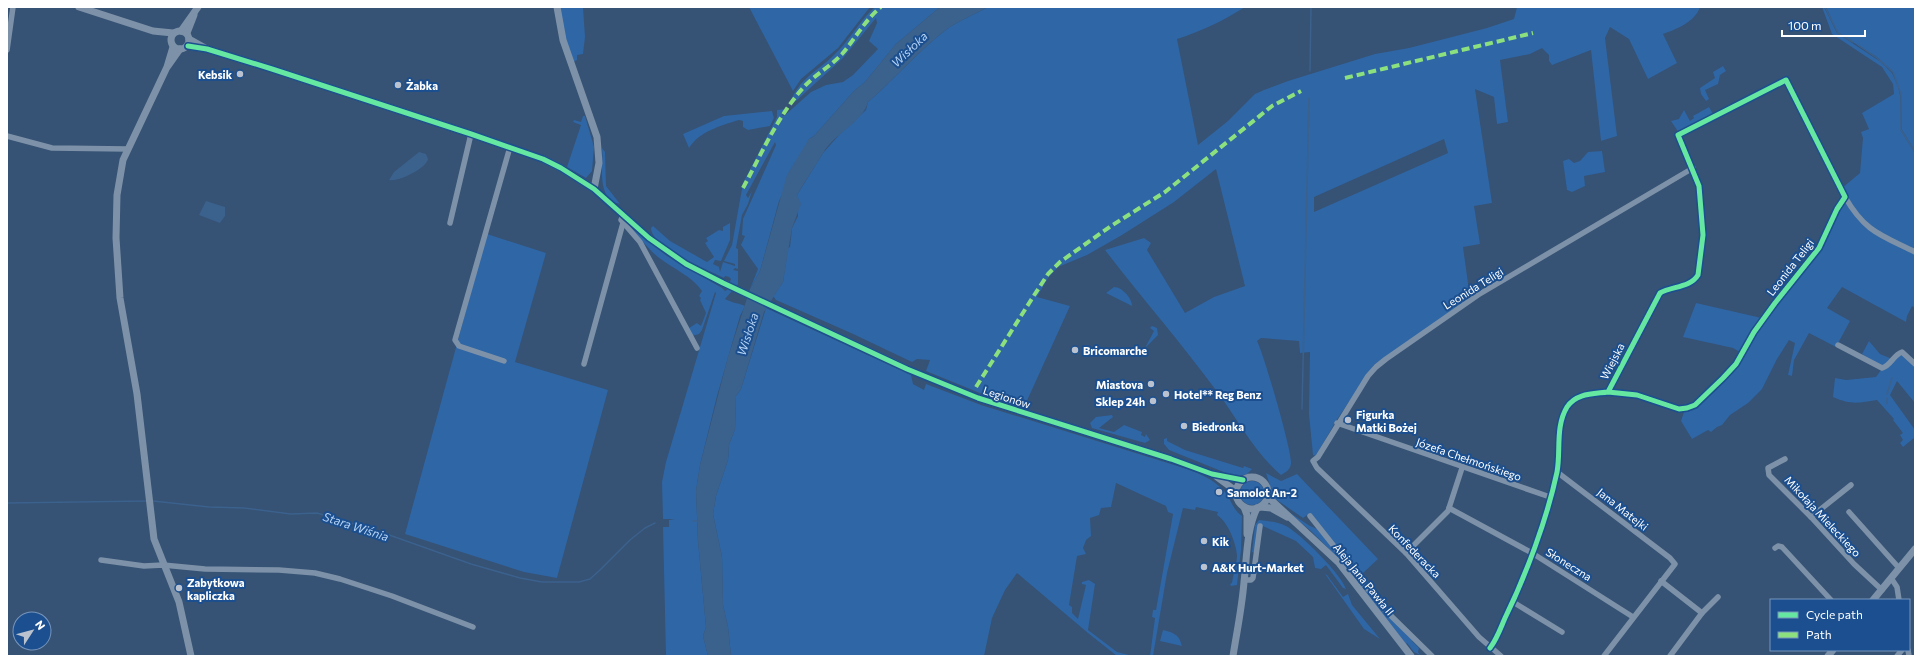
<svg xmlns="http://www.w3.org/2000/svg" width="1922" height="663" viewBox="0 0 1922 663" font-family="Commissioner,sans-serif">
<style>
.green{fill:#2f66a5;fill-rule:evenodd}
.water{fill:#3b618d}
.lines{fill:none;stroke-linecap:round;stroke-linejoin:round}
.stream{stroke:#3b618d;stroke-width:1.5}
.minor{stroke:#7d92a8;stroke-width:5.5}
.tertiary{stroke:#7d92a8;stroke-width:7}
.quiet{stroke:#8de07e;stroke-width:4;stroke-dasharray:8 4;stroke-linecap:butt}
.cycleway-casing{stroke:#1b4f8f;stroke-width:8}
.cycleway{stroke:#66e7a1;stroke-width:5}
.poi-dot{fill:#b9c2ce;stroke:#1b4f8f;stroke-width:1.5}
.labels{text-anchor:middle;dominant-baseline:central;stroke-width:4;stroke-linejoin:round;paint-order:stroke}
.poi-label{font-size:11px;font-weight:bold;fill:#fff;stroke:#1b4f8f;text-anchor:start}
.street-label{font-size:11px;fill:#fff;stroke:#1b4f8f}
.water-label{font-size:12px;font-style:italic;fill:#b5d3f5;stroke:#1b4f8f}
</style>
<rect width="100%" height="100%" fill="#365274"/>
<g class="green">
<path d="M559 7H583L585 37 583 54 577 55V60L573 62 566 41Z"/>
<path d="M749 7H870L838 48 801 79 793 91Z"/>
<path d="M875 7H940L896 44 865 82 854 91 814 136 809 139 779 201 760 271 750 289 758 269 741 245 745 236 742 235 743 219 776 145 775 142 746 195 748 198 752 191 748 204 742 215 736 248 738 249V269L735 268 733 270 738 271V284L725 299C732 303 739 303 745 306L740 316 717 396 700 465 696 491 698 541 706 627 703 636 708 656H666L663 527H669V520L675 519H663L662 482 666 462 716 293 715 292 702 330 699 334 692 336 689 328 697 323 701 326 706 313 700 300 701 298 699 296 702 291C692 276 673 269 658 257 647 248 637 234 626 224L667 256 722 288 725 291 727 290 731 279 729 277 725 276 724 278C708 270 651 247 651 228L653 226 670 241 707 262 714 257 705 243 708 241 706 238 719 230 723 231V227L730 223V240L721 261 715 260 713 264 719 267 720 272 723 262 735 266V264L724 261 732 245 743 183 777 117V110L785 109 782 115 784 116 811 92 826 85 843 82 853 75 878 49 869 41 877 23 876 18 843 58 796 101 789 105C800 77 814 74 834 55 850 40 859 21 875 7Z"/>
<path d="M988 7H1245C1223 21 1202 31 1177 39L1198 145 1228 121 1255 94 1264 90 1288 81 1375 54 1409 48 1487 28 1514 19 1517 7H1700C1695 22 1677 29 1663 34L1677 63 1648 79 1629 39 1610 27 1605 38 1617 136 1601 141 1591 50 1552 65 1549 61V55L1542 48 1530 54 1500 60 1508 122 1497 124 1494 97 1475 89 1492 203 1474 206 1480 244 1463 247 1470 298 1374 365 1336 421 1316 456 1313 455 1309 414 1310 352 1300 353 1299 341 1261 338 1257 341C1263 351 1293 454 1291 464 1290 470 1286 472 1281 475 1255 453 1238 420 1218 393 1182 344 1142 298 1105 250L1144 238 1151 243 1147 250 1185 313 1214 297 1245 286 1216 169 1174 202 1122 235 1087 255 1058 267 1048 278 1037 297 1070 306 1025 405 980 393 926 371 930 360 917 359 912 362 851 333 776 300 773 296 783 282 788 248 790 247 792 228 798 216 797 195 823 153 840 134 866 110 868 102C895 79 918 51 947 29 960 20 974 15 988 7ZM1444 139 1448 153 1314 212V197Z"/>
<path d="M1822 7H1824L1837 33 1881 62 1892 73 1898 86 1900 95 1901 131 1915 153V308L1912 306 1907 316 1906 322 1842 287 1827 308 1850 321 1836 347 1809 333 1794 360 1792 376 1788 375 1795 343 1789 340 1777 359 1762 389 1748 403 1730 415 1722 425 1717 427 1711 432 1708 430 1692 439 1681 421 1685 409 1737 366 1745 355 1733 348 1683 337 1696 303 1766 319 1782 294 1813 260 1842 202V188L1860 173 1863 138 1861 132 1869 129 1862 113 1894 94 1893 84 1882 67 1832 34Z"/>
<path d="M1826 7H1915V151L1902 130 1901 94 1893 72 1877 57 1838 33Z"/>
<path d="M1723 66 1726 71 1720 75 1718 84 1705 90 1709 99 1706 101 1701 94 1700 88 1715 78 1713 72Z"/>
<path d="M1709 107 1713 114 1687 127 1679 133 1671 121 1679 119 1684 110 1690 121 1694 118 1693 116Z"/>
<path d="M772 111 774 118 770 126 748 130 743 127V121L739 120C720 126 700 131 689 148L683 134 724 116Z"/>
<path d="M583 116H585L594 147 592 171 586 178 567 167 581 125 573 122 574 120 581 122Z"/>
<path d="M602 148 605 152 606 186 620 204C595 199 604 165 602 148Z"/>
<path d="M1602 151 1605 172 1584 176 1585 186 1572 192 1567 190 1563 161 1569 159 1574 163 1580 161 1588 152Z"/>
<path d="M487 234 546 253 515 362 608 390 557 578 524 572 405 534Z"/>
<path d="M1114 287C1122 287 1132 298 1132 306L1106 293Z"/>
<path d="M766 308 911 375 913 384 924 390 926 384 981 405 1187 469C1200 474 1213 479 1223 490 1231 498 1232 509 1242 516L1241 550 1237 585 1231 586 1230 584 1232 583C1233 575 1237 563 1237 555 1236 543 1228 522 1217 515L1218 512 1196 507 1195 510 1183 508 1167 573 1153 656H1150L1155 618 1152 617 1153 610H1156L1173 514 1168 512 1166 506 1116 483 1111 507 1101 508 1099 515 1090 518 1091 536 1086 540 1083 548 1086 554 1077 556 1069 605 1072 607V613L1078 619 1086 585 1082 584V582L1089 580 1095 584 1088 630 1117 652 1133 656H1117L1088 633 1017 573 1005 590 992 618 984 656H731L728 627 723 605 722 557 713 514 716 496 728 460 729 445 735 429 736 396 741 389Z"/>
<path d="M1152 326 1157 328 1158 335 1145 348 1154 331 1150 328Z"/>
<path d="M1869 341 1880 354 1892 359 1885 365H1879L1862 354Z"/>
<path d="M1900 355H1902L1915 366V403L1897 381 1890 395 1915 430V437L1903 447 1900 443 1903 440 1900 435 1903 433 1893 420 1894 419 1877 400C1858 403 1851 405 1833 397L1835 378 1846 380 1876 377 1881 370Z"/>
<path d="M1112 415 1113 417 1099 428 1114 432 1124 425 1142 432 1141 435 1145 437 1146 434 1150 440 1145 443 1092 428 1090 423 1096 417Z"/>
<path d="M1167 438V441L1185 450 1243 468 1244 466 1252 469 1247 474 1236 477 1169 450 1164 444V439Z"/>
<path d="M1266 473 1281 481 1297 474 1378 559 1362 574 1378 596 1376 597 1310 513 1303 518 1274 498Z"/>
<circle cx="1252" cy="493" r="12"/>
<path d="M1284 509 1310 526 1317 529 1412 639V641L1419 648 1418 652 1420 655 1414 652 1407 643 1406 644 1340 560 1311 531Z"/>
<path d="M1259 520C1269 521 1278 522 1286 526 1301 534 1341 574 1346 589L1343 588 1326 565 1321 569 1315 568 1313 557 1296 541 1265 527 1263 526 1255 553 1252 552 1255 525Z"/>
<path d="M1325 574 1327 575 1343 597 1348 594 1352 605 1380 639 1364 629Z"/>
<path d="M1163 630C1174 633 1179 634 1182 646L1160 641Z"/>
</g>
<g class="water">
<path d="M940 7H988C974 15 960 20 947 29 918 51 895 79 868 102 863 122 834 134 823 153 815 167 805 181 797 195L801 204 792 228 783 282 764 312 741 389 736 396 735 429 729 445 728 460 716 496 713 514 722 557 723 605 728 627 731 656H708L703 636 706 627 698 541 696 491 700 465 728 357 750 289 760 271 787 175 809 139 814 136 854 91 865 82 896 44Z"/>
<path d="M419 152 426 154 428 159C426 169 398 182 389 180L394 172Z"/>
<path d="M206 201 225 207V216L220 223 199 215Z"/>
</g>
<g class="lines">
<g class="stream">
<path d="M1825 7 1838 33 1853 42"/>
<path d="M1858 45 1877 58 1893 72 1901 94V130L1915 152"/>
<path d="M1310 71 1311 7"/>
<path d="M1887 394 1892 378"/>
<path d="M1887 398V404"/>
<path d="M1302 409 1309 98"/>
<path d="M153 501 209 507 244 508 291 514 317 513 378 531 471 564 520 578 542 582H579L590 579 600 570 630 540 645 528 655 523"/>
<path d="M7 503 147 501"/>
<path d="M693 521H699"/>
</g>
<g class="minor">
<path d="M7 50 13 7"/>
<path d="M7 136 52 148 127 149"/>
<path d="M1845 197C1865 232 1881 235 1915 252"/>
<path d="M623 215 621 220 640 242 697 348"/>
<path d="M450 223 471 134"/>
<path d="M1838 345 1882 368C1891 366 1893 355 1902 352L1915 364"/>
<path d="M504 361 459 346 455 340 510 147"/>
<path d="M584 364 623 223"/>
<path d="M1337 423 1550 497"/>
<path d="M1785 459 1768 468 1769 475 1811 517 1854 564 1882 590"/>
<path d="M1557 472 1670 558 1675 564 1604 656"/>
<path d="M1449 508 1532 553 1633 617"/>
<path d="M1849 512 1899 568"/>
<path d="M1310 516 1384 609 1432 656"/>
<path d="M1811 517 1851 485"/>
<path d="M1775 548 1778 546 1782 547 1831 600"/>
<path d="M1406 553 1448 511 1462 468"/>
<path d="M101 560 144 566 163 565 205 569 279 570 315 573 340 579 392 596 473 627"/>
<path d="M1891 578 1897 587 1899 600"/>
<path d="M1245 580H1251L1253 578 1260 526"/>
<path d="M1661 581 1702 613"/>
<path d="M1513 602 1562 632"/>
<path d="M1490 648C1497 639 1501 627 1505 618 1526 575 1547 519 1557 472 1561 451 1555 427 1567 407 1576 393 1593 394 1608 392L1660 293C1672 286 1690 288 1698 275L1703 235 1699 186 1678 135 1786 80 1845 197 1837 209 1819 248 1775 303 1754 332 1736 364 1723 378 1695 405 1687 408 1679 409 1637 395 1608 392"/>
<path d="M1908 650 1909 656"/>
<path d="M1501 656 1479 637 1406 553 1317 468 1313 461 1318 457 1368 376 1376 367 1386 359 1478 295 1693 168"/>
<path d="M1670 656 1702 613 1718 597"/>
<path d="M1897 656 1902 650"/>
</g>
<g class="tertiary">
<path d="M79 7 153 31 173 33"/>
<path d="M557 7 563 40 597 137 599 163 594 189"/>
<circle cx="180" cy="40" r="9"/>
<path d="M181 31 198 7"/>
<path d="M187 33 194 15"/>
<path d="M189 39 207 49"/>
<path d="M188 46 207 49 272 69 471 134 543 159 561 168 594 189 649 238 686 264 723 283 907 369 978 398 1171 459 1212 474 1243 480"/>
<path d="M173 47 167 67 123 160 117 195 116 238 120 298 137 394 154 539 179 602 191 656"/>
<path d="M168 66 180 49"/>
<path d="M1217 477 1236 491"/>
<circle cx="1252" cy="493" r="16"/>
<path d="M1268 497 1339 563 1411 656"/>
<path d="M1244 507 1247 515V534"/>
<path d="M1260 507 1271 508 1287 517"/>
<path d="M1873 600 1915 549"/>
<path d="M1233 656C1237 631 1242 607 1244 582 1247 558 1246 531 1257 508"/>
<path d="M1828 656 1833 650"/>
</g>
<g class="quiet">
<path d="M1345 78 1533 33"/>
<path d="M743 188C761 155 777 117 803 88 814 75 830 67 842 54 855 39 865 20 881 7"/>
<path d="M976 387 1033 297 1048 274 1060 262 1111 226 1165 192 1272 106 1301 91"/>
</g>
<defs>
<g id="cycleway">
<path d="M188 46 207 49 272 69 471 134 543 159 561 168 594 189 649 238 686 264 723 283 907 369 978 398 1171 459 1212 474 1243 480"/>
<path d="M1490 648C1497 639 1501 627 1505 618 1526 575 1547 519 1557 472 1561 451 1555 427 1567 407 1576 393 1593 394 1608 392L1660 293C1672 286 1690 288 1698 275L1703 235 1699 186 1678 135 1786 80 1845 197 1837 209 1819 248 1775 303 1754 332 1736 364 1723 378 1695 405 1687 408 1679 409 1637 395 1608 392"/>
</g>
</defs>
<use href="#cycleway" class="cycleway-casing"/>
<use href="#cycleway" class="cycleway"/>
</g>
<g class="poi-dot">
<circle cx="240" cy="74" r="4"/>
<circle cx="398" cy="85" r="4"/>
<circle cx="1075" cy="350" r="4"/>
<circle cx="1151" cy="384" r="4"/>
<circle cx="1166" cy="394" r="4"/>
<circle cx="1153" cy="401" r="4"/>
<circle cx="1348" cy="420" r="4"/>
<circle cx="1184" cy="426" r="4"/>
<circle cx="1219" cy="492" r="4"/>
<circle cx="1204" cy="541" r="4"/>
<circle cx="1204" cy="567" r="4"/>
<circle cx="179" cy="588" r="4"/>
</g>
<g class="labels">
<g class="poi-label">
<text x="232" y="74" text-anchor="end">Kebsik</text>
<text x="406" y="85">Żabka</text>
<text x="1083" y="350">Bricomarche</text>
<text x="1143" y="384" text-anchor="end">Miastova</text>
<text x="1174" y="394">Hotel** Reg Benz</text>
<text x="1145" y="401" text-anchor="end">Sklep 24h</text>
<text x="1356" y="414">Figurka<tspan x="1356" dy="13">Matki Bożej</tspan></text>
<text x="1192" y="426">Biedronka</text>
<text x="1227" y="492">Samolot An-2</text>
<text x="1212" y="541">Kik</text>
<text x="1212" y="567">A&amp;K Hurt-Market</text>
<text x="187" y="582">Zabytkowa<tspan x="187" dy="13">kapliczka</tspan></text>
</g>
<g class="street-label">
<text transform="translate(1790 267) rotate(-52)">Leonida Teligi</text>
<text transform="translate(1473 288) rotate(-32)">Leonida Teligi</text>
<text transform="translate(1612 361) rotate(-63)">Wiejska</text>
<text transform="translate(1007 397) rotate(18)">Legionów</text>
<text transform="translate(1469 459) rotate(19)">Józefa Chełmońskiego</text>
<text transform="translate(1623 509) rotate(38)">Jana Matejki</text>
<text transform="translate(1823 516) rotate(47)">Mikołaja Mieleckiego</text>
<text transform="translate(1415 551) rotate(46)">Konfederacka</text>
<text transform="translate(1569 564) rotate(32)">Słoneczna</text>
<text transform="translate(1364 579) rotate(51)">Aleja Jana Pawła II</text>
</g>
<g class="water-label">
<text transform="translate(909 49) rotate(-44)">Wisłoka</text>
<text transform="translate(747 334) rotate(-72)">Wisłoka</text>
<text transform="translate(356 526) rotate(18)">Stara Wiśnia</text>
</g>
</g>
<rect width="1922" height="663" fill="none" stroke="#ffffff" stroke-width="16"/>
<rect x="1770" y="599" width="140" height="52" fill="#1b4f8f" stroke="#7695bc"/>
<rect x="1778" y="612" width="20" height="6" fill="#66e7a1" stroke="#7695bc"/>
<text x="1806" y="619" font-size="12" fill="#ffffff">Cycle path</text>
<rect x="1778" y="632" width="20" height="6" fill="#8de07e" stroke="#7695bc"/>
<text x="1806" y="639" font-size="12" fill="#ffffff">Path</text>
<g transform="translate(32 631) rotate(54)"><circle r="19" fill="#1b4f8f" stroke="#7695bc"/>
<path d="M0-3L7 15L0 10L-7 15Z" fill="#b9c2ce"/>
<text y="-6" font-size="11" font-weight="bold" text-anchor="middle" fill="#ffffff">N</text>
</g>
<path d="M1782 30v6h83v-6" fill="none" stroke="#ffffff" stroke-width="2"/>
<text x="1788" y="30" font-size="12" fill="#ffffff" stroke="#1b4f8f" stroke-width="3" paint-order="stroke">100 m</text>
</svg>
